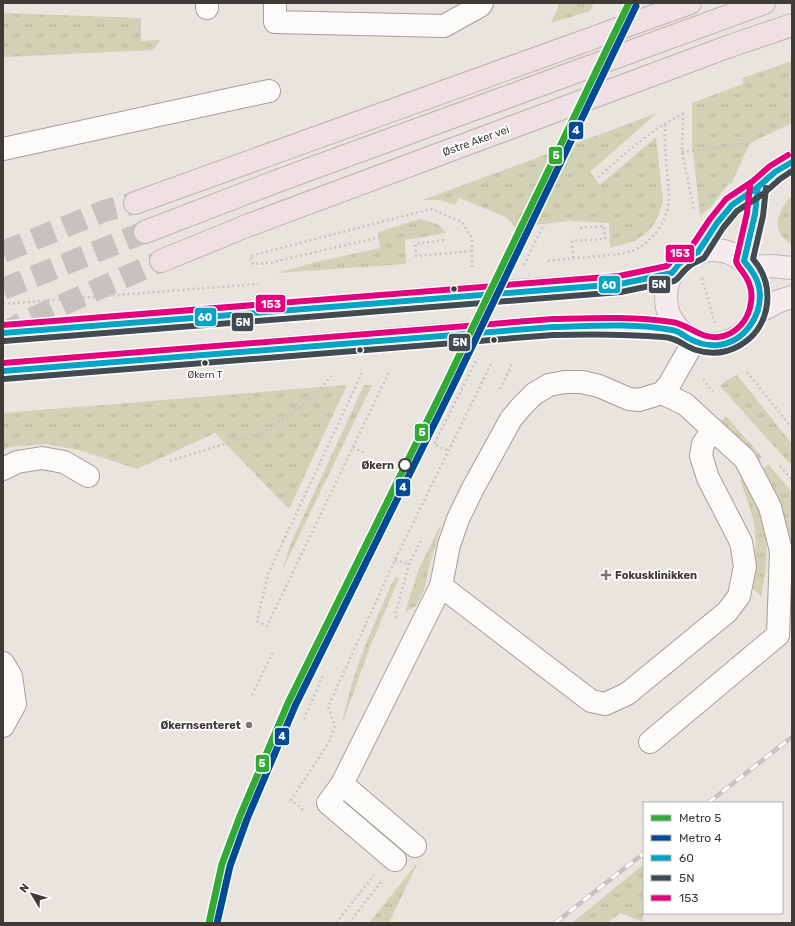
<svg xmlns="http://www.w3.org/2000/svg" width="795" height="926" viewBox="0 0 795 926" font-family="Rubik,sans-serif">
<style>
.grass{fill:url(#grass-tufts)}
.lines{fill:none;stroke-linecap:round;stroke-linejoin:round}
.highway-tunnel{stroke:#c7c2bd;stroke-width:22;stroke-dasharray:22 11;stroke-linecap:butt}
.minor-casing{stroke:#a39f9a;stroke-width:24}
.major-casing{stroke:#c2b3b2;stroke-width:24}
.highway-casing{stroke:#c2b3b2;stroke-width:24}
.path{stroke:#c6c5c2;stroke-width:2.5;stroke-dasharray:2 3;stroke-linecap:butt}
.minor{stroke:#fcfbfa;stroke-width:22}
.major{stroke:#f4ecec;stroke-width:22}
.highway{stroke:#efe1e3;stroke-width:22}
.rail-casing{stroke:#c4c3c1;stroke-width:4.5}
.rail{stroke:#fff;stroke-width:3;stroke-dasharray:9;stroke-linecap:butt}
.major-bridge-casing{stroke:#c2b3b2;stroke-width:24;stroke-linecap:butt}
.major-bridge{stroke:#f4ecec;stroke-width:22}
.bus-1-casing{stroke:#fff;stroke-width:9}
.bus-2-casing{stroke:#fff;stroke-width:9}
.bus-3-casing{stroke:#fff;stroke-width:9}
.bus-1{stroke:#03a4c6;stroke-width:6}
.bus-2{stroke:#424a52;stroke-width:6}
.bus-3{stroke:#e5007d;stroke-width:6}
.metro-1-casing{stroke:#fff;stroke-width:10}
.metro-2-casing{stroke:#fff;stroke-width:10}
.metro-1{stroke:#32aa35;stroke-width:7}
.metro-2{stroke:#004a98;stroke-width:7}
.bus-dot{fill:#3f3c38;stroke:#fff;stroke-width:1.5}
.stop-dot{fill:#fff;stroke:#3f3c38;stroke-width:2}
.poi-dot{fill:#7a7772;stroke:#fff;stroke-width:1.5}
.labels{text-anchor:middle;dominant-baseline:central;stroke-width:4;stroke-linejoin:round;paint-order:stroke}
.bus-label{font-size:10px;fill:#3f3c38;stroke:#fff}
.street-label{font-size:11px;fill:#3f3c38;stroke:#fff}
.stop-label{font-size:11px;font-weight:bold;fill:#3f3c38;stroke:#fff;text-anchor:end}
.poi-label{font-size:11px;font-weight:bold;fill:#3f3c38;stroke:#fff;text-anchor:start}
.line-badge{stroke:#fff;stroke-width:1.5}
.badge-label{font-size:11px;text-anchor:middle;font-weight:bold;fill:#fff}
</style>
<defs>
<pattern id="grass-tufts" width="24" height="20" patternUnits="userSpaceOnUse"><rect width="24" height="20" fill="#d1d1b6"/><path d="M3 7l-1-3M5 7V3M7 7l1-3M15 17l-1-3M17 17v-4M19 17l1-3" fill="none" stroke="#b4b49d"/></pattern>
</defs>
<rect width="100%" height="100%" fill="#e9e4de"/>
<g class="grass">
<path d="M560 3H594L590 11 551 23Z"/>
<path d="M3 13 141 18V41L160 40 153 50 3 57Z"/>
<path d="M792 61V123L750 143 731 184 729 183 711 207 700 216 692 143V103L743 84 742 78Z"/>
<path d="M657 113 590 172 600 185 656 137 663 201 658 217 650 230 635 241 610 248 609 223 569 221 515 227 506 217 459 198 455 205 440 200H423Z"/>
<path d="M792 195V246C788 241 781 237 779 231 774 218 784 204 792 195Z"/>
<path d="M420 219 438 224 446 233 405 240 406 264 277 273 316 262 380 248 378 232Z"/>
<path d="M737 375 792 444V466L720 386 727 380Z"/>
<path d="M347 385 289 509 215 433 137 469 79 450 46 444 10 447 3 450V413Z"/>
<path d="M364 385H372L281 573 291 543Z"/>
<path d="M726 416 762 457 758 462 742 441 719 423Z"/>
<path d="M768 464 792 492V568H789L762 471Z"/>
<path d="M744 476C751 492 760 508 764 525 769 549 766 573 761 596L751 587C753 569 757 552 755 534 754 515 746 497 740 480Z"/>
<path d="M442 522 429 567 424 591 416 606 405 612 419 568Z"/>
<path d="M395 577 399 578 370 647 342 724C352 672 373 625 395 577Z"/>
<path d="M418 862 389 923H369Z"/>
<path d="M644 864 643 922 620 913 607 923H572Z"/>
</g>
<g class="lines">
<g class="highway-tunnel">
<path d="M3 252 104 211 135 203"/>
<path d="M3 289 145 232"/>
<path d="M3 334 24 322 161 261"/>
</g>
<defs>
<g id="minor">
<path d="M207 3V8"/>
<path d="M275 3V22L444 26 480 6 482 3"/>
<path d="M3 149 269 91"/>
<path d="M698 252 717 223 732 205 758 187 775 172 792 162"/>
<path d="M744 261 755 214 758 187"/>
<path d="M3 469 17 462 42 458 64 462 88 476"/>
<path d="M441 586 591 701 605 704 627 694 727 612 739 596 745 566 741 542 708 478 701 456 703 444 713 430"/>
<path d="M3 663 11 676 15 704 3 726"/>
<path d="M650 742 778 635 781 551 770 507 745 459 685 404 662 393"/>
<path d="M342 784 415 846"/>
<path d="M395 860 328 803 342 784 441 586 449 545 458 519 472 490 511 419 522 406 534 394 549 385 565 382H582L599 386 629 399 639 400 662 393 669 385 694 341"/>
</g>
<g id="major">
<circle cx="713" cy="297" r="47"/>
<path d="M750 267 771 266 792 268"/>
<path d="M531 290 620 284 672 273"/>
<path d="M758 312 779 301 792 297"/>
<path d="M512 330C554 327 597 324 639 327 652 328 665 330 679 331"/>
<path d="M3 333 462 296"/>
<path d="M3 371 470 333"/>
</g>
<g id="highway">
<path d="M135 203 690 3"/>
<path d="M145 232 280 180 764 3"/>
<path d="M161 261 249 225 730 46 792 25"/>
</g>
</defs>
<use href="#minor" class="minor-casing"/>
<use href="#major" class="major-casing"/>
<use href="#highway" class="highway-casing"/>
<g class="path">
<path d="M682 152 750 143"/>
<path d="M598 177C625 154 651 129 683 114L682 152 694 210"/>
<path d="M380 237 269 263 253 264 250 256 431 209 462 222 472 238V267"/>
<path d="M444 240 415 244 416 256 472 251"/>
<path d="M573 258 572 241 605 239 604 226 577 228"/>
<path d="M548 261 619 254 635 250 646 243 656 233 663 222 668 208 669 194 665 148V122"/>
<path d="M524 265 546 220"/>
<path d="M702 278 715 324"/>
<path d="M3 304 258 284"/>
<path d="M747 372 792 428"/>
<path d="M362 373 268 574 257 621 267 626 390 370"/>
<path d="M703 379 713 392"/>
<path d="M500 389 511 367V363"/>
<path d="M353 447 364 453"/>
<path d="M447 450 434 444 477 359"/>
<path d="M170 461 265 431 288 416 308 401 319 391 331 376"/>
<path d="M780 466 792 480"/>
<path d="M395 560 409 564"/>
<path d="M396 618 395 615 409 564 422 539"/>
<path d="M252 695 273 652"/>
<path d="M304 719 323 675"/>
<path d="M303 810 291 800 329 742 335 726 328 707 395 560 491 364"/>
<path d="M336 923 374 875"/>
<path d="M349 923 382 881"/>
</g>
<use href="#minor" class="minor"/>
<use href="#major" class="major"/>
<use href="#highway" class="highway"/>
<defs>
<g id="rail">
<path d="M708 803 792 737"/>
<path d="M555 923 644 853"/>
</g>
</defs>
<use href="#rail" class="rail-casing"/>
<use href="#rail" class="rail"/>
<defs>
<g id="major-bridge">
<path d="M462 296 531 290"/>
<path d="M470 333 512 330"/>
</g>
</defs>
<use href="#major-bridge" class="major-bridge-casing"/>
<use href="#major-bridge" class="major-bridge"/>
<defs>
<g id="bus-1">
<path d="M3 333 620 284 672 273 679 264 688 257 698 252 717 223 732 205 758 187 769 177"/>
<path d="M3 371 553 327C592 326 633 323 672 330 679 331 683 335 688 338 697 343 708 346 718 345 745 342 764 314 759 287 757 277 751 269 744 261L755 214 758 187 775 172 792 162"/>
</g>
<g id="bus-2">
<path d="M4 341 621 292 674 281 677 279 685 270 692 264 704 258 723 228 737 211 763 194 780 179 792 171"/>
<path d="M4 379 553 335C590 334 626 334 663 337 679 338 683 346 696 350 727 360 759 341 766 310 770 291 765 273 753 259L763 216 766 188"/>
</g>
<g id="bus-3">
<path d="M3 325 619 276 667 266 674 258 684 250 692 246 710 219 726 199 753 181 770 166 788 155"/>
<path d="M3 363 553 319C592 318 633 316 672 322 688 324 700 339 718 337 736 335 749 320 751 302 753 291 749 280 742 271 739 267 737 265 736 261L747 213 750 186"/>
</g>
</defs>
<use href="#bus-1" class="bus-1-casing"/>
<use href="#bus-2" class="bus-2-casing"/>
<use href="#bus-3" class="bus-3-casing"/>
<use href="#bus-1" class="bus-1"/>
<use href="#bus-2" class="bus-2"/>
<use href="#bus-3" class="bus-3"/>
<defs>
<path id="metro-1" d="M209 923 222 864 240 816 288 703 445 385 629 3"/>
<path id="metro-2" d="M217 923 230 866 247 819 295 706 452 388 636 6"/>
</defs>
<use href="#metro-1" class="metro-1-casing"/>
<use href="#metro-2" class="metro-2-casing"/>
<use href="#metro-1" class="metro-1"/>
<use href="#metro-2" class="metro-2"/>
</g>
<g class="bus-dot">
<circle cx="454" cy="289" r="3.5"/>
<circle cx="494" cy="340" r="3.5"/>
<circle cx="360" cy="350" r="3.5"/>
<circle cx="205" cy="363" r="3.5"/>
</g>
<circle class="stop-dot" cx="405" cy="465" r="6"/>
<g class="poi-dot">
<path d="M604 569h4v4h4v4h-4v4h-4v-4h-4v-4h4z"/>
<circle cx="249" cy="725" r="4"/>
</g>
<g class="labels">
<g class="bus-label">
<text x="205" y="375">Økern T</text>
</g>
<g class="street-label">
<text transform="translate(476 141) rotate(-20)">Østre Aker vei</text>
</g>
<g class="stop-label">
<text x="394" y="465">Økern</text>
</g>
<g class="poi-label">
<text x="615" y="575">Fokusklinikken</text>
<text x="241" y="725" text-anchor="end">Økernsenteret</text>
</g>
</g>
<g class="line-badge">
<rect x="568" y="121" width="16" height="19" rx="4" fill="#004a98"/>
<rect x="548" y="146" width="15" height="19" rx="4" fill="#32aa35"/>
<rect x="665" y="244" width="30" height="19" rx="4" fill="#e5007d"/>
<rect x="648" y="275" width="23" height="19" rx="4" fill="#424a52"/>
<rect x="598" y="275" width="23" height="19" rx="4" fill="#03a4c6"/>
<rect x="255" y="294" width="31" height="19" rx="4" fill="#e5007d"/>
<rect x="194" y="307" width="23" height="20" rx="4" fill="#03a4c6"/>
<rect x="231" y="312" width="23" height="20" rx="4" fill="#424a52"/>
<rect x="448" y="333" width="23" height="19" rx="4" fill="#424a52"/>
<rect x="414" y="423" width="15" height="19" rx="4" fill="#32aa35"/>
<rect x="395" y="478" width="16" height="19" rx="4" fill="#004a98"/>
<rect x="274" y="727" width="16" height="19" rx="4" fill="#004a98"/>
<rect x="255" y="754" width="15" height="19" rx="4" fill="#32aa35"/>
</g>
<g class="badge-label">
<text x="576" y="134">4</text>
<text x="556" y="159">5</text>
<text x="680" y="257">153</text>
<text x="659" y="288">5N</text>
<text x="609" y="289">60</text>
<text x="271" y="308">153</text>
<text x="205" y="321">60</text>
<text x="243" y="326">5N</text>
<text x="460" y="346">5N</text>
<text x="422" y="436">5</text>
<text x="403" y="491">4</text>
<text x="282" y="740">4</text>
<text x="262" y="767">5</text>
</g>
<rect width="795" height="926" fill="none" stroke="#3f3c38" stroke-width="8"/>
<rect x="643" y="802" width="140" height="112" fill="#ffffff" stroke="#b2b1af"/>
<rect x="651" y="815" width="20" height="6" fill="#32aa35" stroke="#b2b1af"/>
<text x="679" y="822" font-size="12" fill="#3f3c38">Metro 5</text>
<rect x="651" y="835" width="20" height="6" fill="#004a98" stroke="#b2b1af"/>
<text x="679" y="842" font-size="12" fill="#3f3c38">Metro 4</text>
<rect x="651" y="855" width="20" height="6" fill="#03a4c6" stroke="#b2b1af"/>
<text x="679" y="862" font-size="12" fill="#3f3c38">60</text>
<rect x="651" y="875" width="20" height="6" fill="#424a52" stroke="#b2b1af"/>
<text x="679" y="882" font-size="12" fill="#3f3c38">5N</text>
<rect x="651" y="895" width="20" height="6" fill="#e5007d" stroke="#b2b1af"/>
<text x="679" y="902" font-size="12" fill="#3f3c38">153</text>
<g transform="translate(32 894) rotate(308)" stroke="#ffffff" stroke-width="3" paint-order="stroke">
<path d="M0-3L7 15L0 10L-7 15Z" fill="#3f3c38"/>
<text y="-6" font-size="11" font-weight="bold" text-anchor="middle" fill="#3f3c38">N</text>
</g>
</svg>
